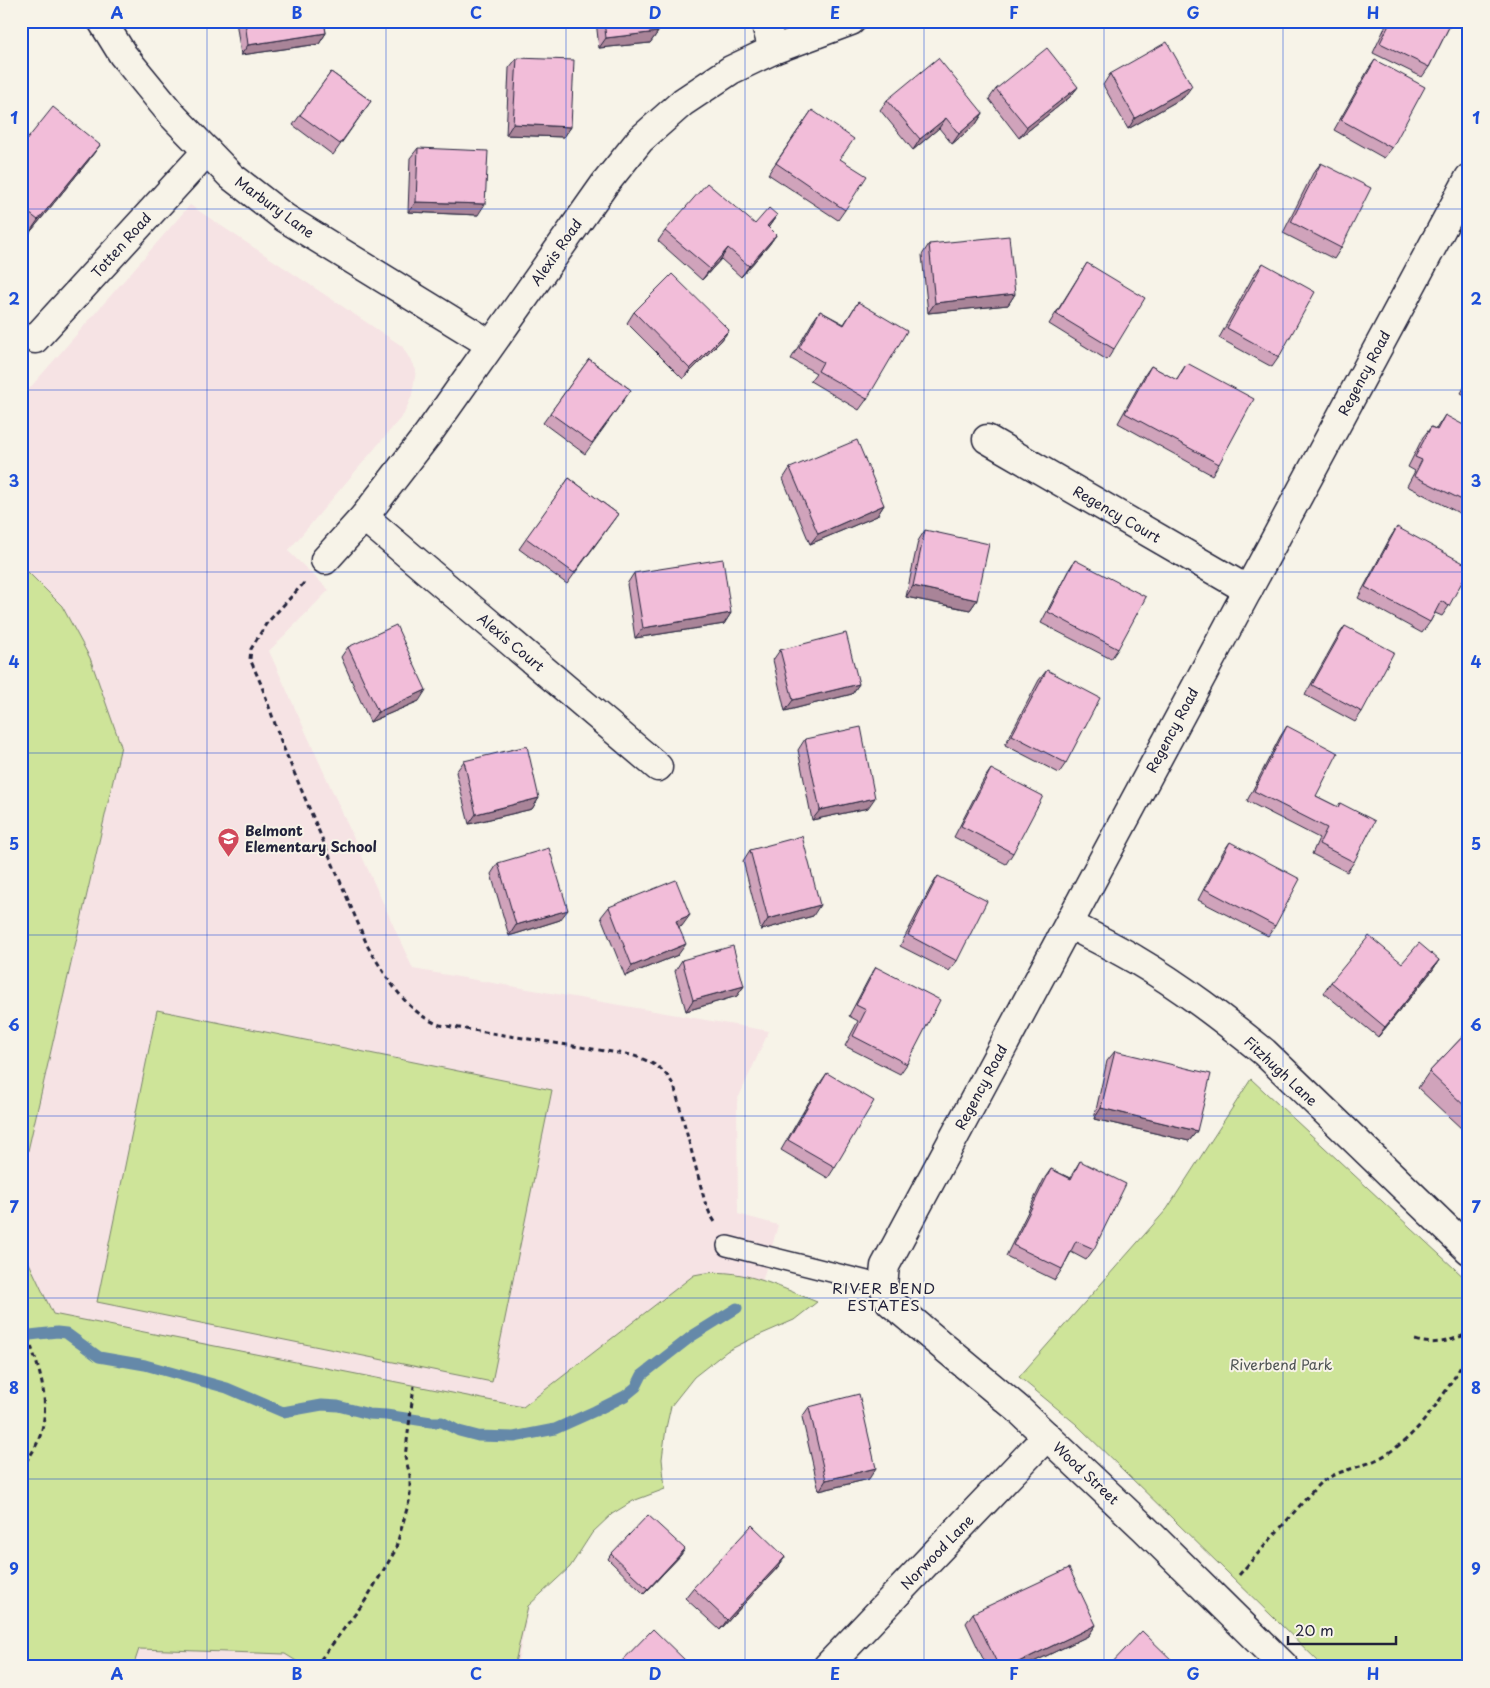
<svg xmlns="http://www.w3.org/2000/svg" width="1490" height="1688" viewBox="0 0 1490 1688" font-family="'Playpen Sans',sans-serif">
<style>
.built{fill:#f6e3e4}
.green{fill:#cee499;stroke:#78836a}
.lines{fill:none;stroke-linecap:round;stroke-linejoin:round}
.stream{stroke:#6589a9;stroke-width:11}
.service-casing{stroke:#22223b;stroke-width:22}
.minor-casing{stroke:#22223b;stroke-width:31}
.path{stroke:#22223b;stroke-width:3;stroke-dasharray:5 4;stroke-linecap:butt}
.service{stroke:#f7f3e8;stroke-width:19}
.minor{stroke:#f7f3e8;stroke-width:28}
.wall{fill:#d0a3bb;stroke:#22223b}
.shaded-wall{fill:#a98498;stroke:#22223b}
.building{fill:#f2bdd9;stroke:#22223b}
.grid{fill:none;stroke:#1d4ed8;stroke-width:1;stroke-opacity:0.55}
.labels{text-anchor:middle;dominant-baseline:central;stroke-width:4;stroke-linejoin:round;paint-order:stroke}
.street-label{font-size:14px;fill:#22223b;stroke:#f7f3e8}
.poi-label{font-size:14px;font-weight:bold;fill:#22223b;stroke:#f7f3e8;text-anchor:start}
.park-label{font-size:14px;fill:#4d5252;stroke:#f7f3e8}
.neighbourhood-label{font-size:15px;letter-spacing:1px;fill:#22223b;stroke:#f7f3e8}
.neatline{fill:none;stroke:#1d4ed8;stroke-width:2}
.grid-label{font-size:16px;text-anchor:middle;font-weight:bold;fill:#1d4ed8}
</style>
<rect width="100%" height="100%" fill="#f7f3e8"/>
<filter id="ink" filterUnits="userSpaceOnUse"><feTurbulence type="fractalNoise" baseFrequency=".02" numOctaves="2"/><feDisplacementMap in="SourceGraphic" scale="10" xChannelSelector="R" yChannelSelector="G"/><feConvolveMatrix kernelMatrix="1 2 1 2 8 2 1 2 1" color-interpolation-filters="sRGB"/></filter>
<g filter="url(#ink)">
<path class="built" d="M190 205 402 346 416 370 412 395 404 414 288 551 329 590 269 651 413 969 769 1031 737 1101 738 1214 778 1225 759 1293 554 1479 517 1667H21L84 1380 21 1246V1181L121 746 62 606 21 565V398Z"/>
<g class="green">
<path d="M21 565 62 606 90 658 121 746 21 1181Z"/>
<path d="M157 1010 552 1090 492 1382 97 1302Z"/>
<path d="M1251 1079 1469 1282V1667H1324L1076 1424 1019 1377 1167 1209Z"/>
<path d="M21 1246 53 1314 523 1407 694 1275C737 1265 777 1286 817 1302L794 1320 755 1337 727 1351 694 1377 671 1406 666 1428 662 1459 665 1489 633 1501 612 1514 592 1533 570 1567 528 1606 514 1667H306L285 1654 139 1649 133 1667H21Z"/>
</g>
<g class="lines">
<path class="stream" d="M21 1336 57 1332 66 1333 99 1357 145 1365 227 1388 283 1412 322 1405 338 1406 369 1414 386 1415 431 1422H442L459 1431 478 1436 514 1437 555 1429 595 1411 625 1396 636 1387 642 1375 692 1336 737 1308"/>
<defs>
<path id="service" d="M727 1246 883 1285"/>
<g id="minor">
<path d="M102 21 123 55 173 116 231 176 285 218 490 344"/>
<path d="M765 21 773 50"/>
<path d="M35 339 207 151"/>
<path d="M987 439 1248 590"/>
<path d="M364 517 658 767"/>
<path d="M325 560 364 517 428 434 604 185 640 140 683 102 731 70 773 50 851 21"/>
<path d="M1069 924C1091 936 1114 947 1136 960 1182 987 1223 1019 1264 1052L1469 1250"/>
<path d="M827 1667 1047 1436"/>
<path d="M1285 1667 1144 1528 1018 1409 890 1302 883 1285 885 1266 1469 178"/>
</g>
</defs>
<use href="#service" class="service-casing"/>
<use href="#minor" class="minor-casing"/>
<g class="path">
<path d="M304 583 266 624 251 649 250 659 261 684 282 744 368 947C387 977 405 1012 440 1025L631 1055C651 1061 667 1069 675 1089L705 1202 710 1214 715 1222"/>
<path d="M21 1321C41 1370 62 1423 21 1467"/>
<path d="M1415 1340C1433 1346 1452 1341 1469 1333"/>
<path d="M1239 1575 1318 1485C1335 1470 1358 1469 1378 1459 1419 1438 1446 1392 1469 1353"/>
<path d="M315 1667 365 1601 395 1551 410 1498V1475L405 1457 414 1386"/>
</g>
<use href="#service" class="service"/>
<use href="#minor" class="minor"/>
</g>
<g class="wall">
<path d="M236 21H324L326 33 319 44 241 55Z"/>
<path d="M596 21H656L658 32 650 43 599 48Z"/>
<path d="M1388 21H1452L1429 67 1422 77 1373 53Z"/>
<path d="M517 58 571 127 564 137 506 135 509 68Z"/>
<path d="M1375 60 1392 148 1384 158 1334 130 1368 70Z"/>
<path d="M331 72 371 101 333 155 293 125Z"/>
<path d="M1110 74 1184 97 1128 129 1103 85Z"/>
<path d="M1078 87 1070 97 1019 138 989 99 996 89Z"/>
<path d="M887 100 983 113 976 124 952 144 939 128 913 150 880 110Z"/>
<path d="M812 110 840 159 845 210 838 220 768 174Z"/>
<path d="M21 147 89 160 27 236 21 231Z"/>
<path d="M418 148 478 215 408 212 410 158Z"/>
<path d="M1321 163 1341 248 1334 259 1283 233 1313 173Z"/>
<path d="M777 215 768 228 776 235 769 245 741 277 721 259 702 280 658 241 665 231 755 224Z"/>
<path d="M929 244 1015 294 1008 305 928 313 922 255Z"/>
<path d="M1087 263 1114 349 1107 360 1049 324Z"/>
<path d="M1263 263 1279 357 1272 367 1219 338 1255 273Z"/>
<path d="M858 302 867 399 859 410 810 381 816 373 791 359 813 321 820 311 844 324Z"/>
<path d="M634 312 729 330 721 341 683 379 627 323Z"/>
<path d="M589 359 631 390 585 454 543 423Z"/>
<path d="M1187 363 1219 464 1212 475 1118 423 1144 376 1151 366 1176 380Z"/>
<path d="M1469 379V397L1461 393Z"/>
<path d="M1445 415 1469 502 1461 514 1407 486 1415 471 1408 467 1423 437 1431 427 1436 429Z"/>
<path d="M790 468 884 505 877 516 810 544 783 479Z"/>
<path d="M569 478 618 514 567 584 519 549Z"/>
<path d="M1397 527 1449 606 1442 616 1435 613 1430 622 1422 633 1358 598 1390 538Z"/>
<path d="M925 530 977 600 970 610 906 597 918 541Z"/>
<path d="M1075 560 1118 649 1111 659 1041 623 1068 571Z"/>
<path d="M634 573 731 613 724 624 635 638 627 584Z"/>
<path d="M1345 626 1362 712 1355 722 1305 695 1338 636Z"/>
<path d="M348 647 419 701 370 722 341 657Z"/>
<path d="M780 650 859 684 852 694 785 711 773 660Z"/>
<path d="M1047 670 1066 763 1059 773 1005 745 1039 680Z"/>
<path d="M1287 726 1316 796 1338 807 1340 803 1354 862 1347 872 1312 854 1319 838 1247 801 1280 737Z"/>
<path d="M805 739 868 808 812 820 798 750Z"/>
<path d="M464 761 539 798 532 809 469 824 456 772Z"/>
<path d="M991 769 1013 853 1006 864 954 837 984 779Z"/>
<path d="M1230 842 1275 926 1268 936 1198 900 1223 852Z"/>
<path d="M750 850 813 916 761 930 743 861Z"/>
<path d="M498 863 560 920 509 936 491 874Z"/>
<path d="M938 876 957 961 949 971 900 946 931 887Z"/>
<path d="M609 907 682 926 679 927 678 955 625 976 601 917Z"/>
<path d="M682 960 744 986 737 996 686 1011 675 971Z"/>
<path d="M1439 960 1432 971 1378 1037 1324 993 1331 982Z"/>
<path d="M876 967 907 1064 900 1074 845 1046 858 1021 849 1016 869 978Z"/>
<path d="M1469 1030V1123L1463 1130 1418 1088 1429 1072Z"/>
<path d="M1115 1051 1197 1131 1189 1141 1094 1119 1107 1061Z"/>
<path d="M827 1073 835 1167 828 1178 781 1150 820 1083Z"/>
<path d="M1080 1161 1094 1249 1086 1260 1071 1252 1062 1269 1055 1280 1006 1256 1044 1179 1051 1169 1070 1178Z"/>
<path d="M809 1407 869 1479 819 1491 802 1417Z"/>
<path d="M611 1554 681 1555 644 1594 608 1559Z"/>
<path d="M785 1557 778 1567 720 1630 685 1598 693 1588Z"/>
<path d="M973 1613 1096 1625 1088 1636 1023 1667H987L966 1623Z"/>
</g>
<g class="shaded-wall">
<path d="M658 32 650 43 599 48 606 38Z"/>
<path d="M326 33 319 44 241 55 248 45Z"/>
<path d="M1192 86 1184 97 1128 129 1135 118Z"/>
<path d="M1078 87 1070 97 1019 138 1027 127Z"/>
<path d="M983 113 976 124 952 144 959 134Z"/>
<path d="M946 118 939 128 913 150 920 139Z"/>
<path d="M513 124 571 127 564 137 506 135Z"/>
<path d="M100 145 89 160 27 236 38 220Z"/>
<path d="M416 202 485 204 478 215 408 212Z"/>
<path d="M777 215 770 225 759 237 767 226Z"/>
<path d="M776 235 769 245 741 277 749 266Z"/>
<path d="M728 248 721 259 702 280 710 269Z"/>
<path d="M1015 294 1008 305 928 313 935 303Z"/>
<path d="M729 330 721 341 683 379 690 369Z"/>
<path d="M884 505 877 516 810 544 818 534Z"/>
<path d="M913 586 977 600 970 610 906 597Z"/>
<path d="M731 613 724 624 635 638 643 628Z"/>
<path d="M859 684 852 694 785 711 793 700Z"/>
<path d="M426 690 419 701 370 722 378 712Z"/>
<path d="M539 798 532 809 469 824 476 814Z"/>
<path d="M875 798 868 808 812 820 820 810Z"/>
<path d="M820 905 813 916 761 930 768 919Z"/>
<path d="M568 910 560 920 509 936 516 925Z"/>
<path d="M690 915 682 926 669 931 676 921Z"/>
<path d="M686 944 678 955 625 976 632 966Z"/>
<path d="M1439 960 1432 971 1378 1037 1385 1027Z"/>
<path d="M744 986 737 996 686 1011 693 1000Z"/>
<path d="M1101 1108 1197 1131 1189 1141 1094 1119Z"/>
<path d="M876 1468 869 1479 819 1491 826 1480Z"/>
<path d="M685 1549 681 1555 644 1594 648 1589Z"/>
<path d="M785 1557 778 1567 720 1630 727 1620Z"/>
<path d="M1096 1625 1088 1636 1023 1667H1008Z"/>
</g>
<g class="building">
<path d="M245 21H324L326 33 248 45Z"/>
<path d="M604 21H656L658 32 606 38Z"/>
<path d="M1391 21H1452L1429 67 1380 43Z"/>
<path d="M1167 42 1192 86 1135 118 1110 74Z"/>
<path d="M1047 48 1078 87 1027 127 996 89Z"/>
<path d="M517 58 574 60 571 127 513 124Z"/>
<path d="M938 58 983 113 959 134 946 118 920 139 887 100Z"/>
<path d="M1375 60 1425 87 1392 148 1341 120Z"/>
<path d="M331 72 371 101 340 144 300 115Z"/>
<path d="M53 107 100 145 38 220 21 207V147Z"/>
<path d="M812 110 854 139 840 159 867 176 845 210 776 163Z"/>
<path d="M418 148 488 151 485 204 416 202Z"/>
<path d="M1321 163 1371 188 1341 248 1291 222Z"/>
<path d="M707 183 755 224 769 208 777 215 767 226 776 235 749 266 728 248 710 269 665 231Z"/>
<path d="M1009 236 1015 294 935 303 929 244Z"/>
<path d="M1087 263 1145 298 1114 349 1056 314Z"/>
<path d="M1263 263 1315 292 1279 357 1227 328Z"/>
<path d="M672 274 729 330 690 369 634 312Z"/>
<path d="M858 302 907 331 867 399 818 371 823 362 799 348 820 311 844 325Z"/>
<path d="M589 359 631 390 592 443 550 413Z"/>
<path d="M1187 363 1254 399 1219 464 1125 413 1151 366 1177 380Z"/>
<path d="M1445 415 1469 428V502L1468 503 1414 476 1422 460 1415 457 1431 427 1437 430Z"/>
<path d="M857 440 884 505 818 534 790 468Z"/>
<path d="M569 478 618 514 574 573 526 538Z"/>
<path d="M1397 527 1469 566V569L1449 606 1441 601 1430 622 1365 587Z"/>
<path d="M925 530 989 544 977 600 913 586Z"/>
<path d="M723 559 731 613 643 628 634 573Z"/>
<path d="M1075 560 1146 597 1118 649 1048 612Z"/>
<path d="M396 625 426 690 378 712 348 647Z"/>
<path d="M1345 626 1394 652 1362 712 1312 685Z"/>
<path d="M846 633 859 684 793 700 780 650Z"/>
<path d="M1047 670 1100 698 1066 763 1012 735Z"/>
<path d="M1287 726 1338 753 1316 796 1338 807 1340 803 1375 821 1354 862 1319 844 1327 828 1254 791Z"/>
<path d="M861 727 875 798 820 810 805 739Z"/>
<path d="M527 746 539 798 476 814 464 761Z"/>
<path d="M991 769 1043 796 1013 853 961 826Z"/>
<path d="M802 836 820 905 768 919 750 850Z"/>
<path d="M1230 842 1300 879 1275 926 1205 889Z"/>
<path d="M549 848 568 910 516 925 498 863Z"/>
<path d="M938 876 987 901 957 961 908 935Z"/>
<path d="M676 880 690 915 676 921 686 944 632 966 609 907Z"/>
<path d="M1369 936 1402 963 1419 943 1439 960 1385 1027 1331 982Z"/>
<path d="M733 946 744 986 693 1000 682 960Z"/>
<path d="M876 967 940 1000 907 1064 853 1036 866 1010 856 1005Z"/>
<path d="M1469 1030V1110L1429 1072Z"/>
<path d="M1115 1051 1211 1074 1197 1131 1101 1108Z"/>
<path d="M827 1073 874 1101 835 1167 788 1140Z"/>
<path d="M1080 1161 1126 1184 1094 1249 1076 1241 1062 1269 1013 1245 1051 1169 1071 1179Z"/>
<path d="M859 1394 876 1468 826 1480 809 1407Z"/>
<path d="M648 1515 685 1549 648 1589 611 1554Z"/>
<path d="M752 1525 785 1557 727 1620 693 1588Z"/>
<path d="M1069 1568 1096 1625 1008 1667H999L973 1613Z"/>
<path d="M653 1629 689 1664 686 1667H616Z"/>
<path d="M1142 1631 1179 1667H1108Z"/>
</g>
</g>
<path class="grid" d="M207 21V1667M386 21V1667M566 21V1667M745 21V1667M924 21V1667M1104 21V1667M1283 21V1667M21 209H1469M21 390H1469M21 572H1469M21 753H1469M21 935H1469M21 1116H1469M21 1298H1469M21 1479H1469"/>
<defs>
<symbol id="school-pin" viewBox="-11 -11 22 30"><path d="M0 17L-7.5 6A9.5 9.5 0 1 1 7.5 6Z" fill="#d1495b" stroke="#f7f3e8"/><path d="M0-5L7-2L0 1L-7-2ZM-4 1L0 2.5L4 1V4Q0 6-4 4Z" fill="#fff"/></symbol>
</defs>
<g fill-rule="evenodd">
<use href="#school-pin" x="216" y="826" width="25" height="34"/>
</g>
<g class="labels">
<g class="street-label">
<text transform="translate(275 207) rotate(36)">Marbury Lane</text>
<text transform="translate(121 245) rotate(-48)">Totten Road</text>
<text transform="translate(556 252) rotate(-55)">Alexis Road</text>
<text transform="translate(1364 373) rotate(-62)">Regency Road</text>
<text transform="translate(1117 514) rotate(30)">Regency Court</text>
<text transform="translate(511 642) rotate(40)">Alexis Court</text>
<text transform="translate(1172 730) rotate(-62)">Regency Road</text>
<text transform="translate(1281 1071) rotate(43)">Fitzhugh Lane</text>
<text transform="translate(981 1087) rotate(-62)">Regency Road</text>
<text transform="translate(1086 1473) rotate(43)">Wood Street</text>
<text transform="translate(937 1552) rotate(-46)">Norwood Lane</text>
</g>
<g class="poi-label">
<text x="245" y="830">Belmont<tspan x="245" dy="16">Elementary School</tspan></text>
</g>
<g class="park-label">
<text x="1281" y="1364">Riverbend Park</text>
</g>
<g class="neighbourhood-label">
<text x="884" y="1287">RIVER BEND<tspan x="884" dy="17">ESTATES</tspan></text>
</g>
</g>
<rect width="1490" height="1688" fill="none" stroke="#f7f3e8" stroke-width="55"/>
<path d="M1288 1636v8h108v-8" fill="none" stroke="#22223b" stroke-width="2.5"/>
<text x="1295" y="1636" font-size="15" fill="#22223b" stroke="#f7f3e8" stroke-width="4" paint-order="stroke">20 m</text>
<rect x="28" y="28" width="1434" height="1632" class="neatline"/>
<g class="grid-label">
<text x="117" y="19">A</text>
<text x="297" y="19">B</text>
<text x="476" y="19">C</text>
<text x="655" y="19">D</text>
<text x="835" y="19">E</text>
<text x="1014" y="19">F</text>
<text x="1193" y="19">G</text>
<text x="1373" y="19">H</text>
<text x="14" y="124">1</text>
<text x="1476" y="124">1</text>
<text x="14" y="305">2</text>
<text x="1476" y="305">2</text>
<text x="14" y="487">3</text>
<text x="1476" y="487">3</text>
<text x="14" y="668">4</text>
<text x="1476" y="668">4</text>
<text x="14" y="850">5</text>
<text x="1476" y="850">5</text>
<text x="14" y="1031">6</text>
<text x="1476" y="1031">6</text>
<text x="14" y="1213">7</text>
<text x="1476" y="1213">7</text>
<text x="14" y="1394">8</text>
<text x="1476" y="1394">8</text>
<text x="14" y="1575">9</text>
<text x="1476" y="1575">9</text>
<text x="117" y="1680">A</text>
<text x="297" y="1680">B</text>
<text x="476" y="1680">C</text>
<text x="655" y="1680">D</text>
<text x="835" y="1680">E</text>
<text x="1014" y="1680">F</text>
<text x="1193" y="1680">G</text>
<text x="1373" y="1680">H</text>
</g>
</svg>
